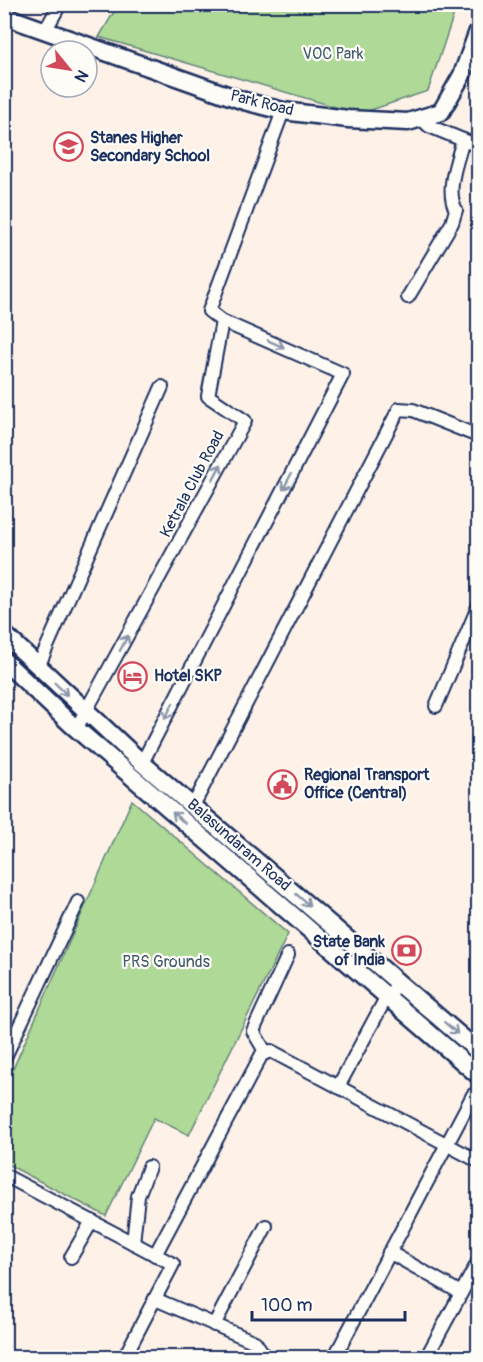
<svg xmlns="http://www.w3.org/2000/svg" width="483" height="1362" viewBox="0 0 483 1362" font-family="Pangolin,sans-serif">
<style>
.green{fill:#aed997;stroke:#64847a;stroke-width:1.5}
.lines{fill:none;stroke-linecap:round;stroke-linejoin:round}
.minor-casing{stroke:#1b2f5e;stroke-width:16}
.secondary-casing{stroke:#1b2f5e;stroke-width:21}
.minor{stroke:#fdfcf7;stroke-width:12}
.secondary{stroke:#fdfcf7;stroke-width:16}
.oneway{stroke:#8c96aa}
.labels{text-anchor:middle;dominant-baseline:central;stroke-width:4.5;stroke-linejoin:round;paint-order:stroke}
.park-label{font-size:16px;fill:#405a6c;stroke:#fdfcf7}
.street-label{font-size:16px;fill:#1b2f5e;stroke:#fdfcf7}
.poi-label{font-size:16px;font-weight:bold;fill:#1b2f5e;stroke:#fdfcf7;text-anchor:start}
</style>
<rect width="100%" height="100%" fill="#fdf1e8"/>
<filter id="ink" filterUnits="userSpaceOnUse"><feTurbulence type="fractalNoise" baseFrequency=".0167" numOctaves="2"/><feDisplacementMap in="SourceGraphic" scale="12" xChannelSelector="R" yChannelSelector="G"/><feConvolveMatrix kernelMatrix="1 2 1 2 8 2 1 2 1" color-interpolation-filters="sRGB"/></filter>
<g filter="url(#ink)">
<g class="green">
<path d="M118 5H457L428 91 359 114 99 37Z"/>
<path d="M132 800 288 934 189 1135 154 1118 106 1216 5 1163V1087Z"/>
</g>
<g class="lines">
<defs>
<g id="minor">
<path d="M45 31 60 4"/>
<path d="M463 140 478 146"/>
<path d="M408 297 452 223 456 210C445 191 457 161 463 140L429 126 421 118"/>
<path d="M38 667 162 387"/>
<path d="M436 706 478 607"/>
<path d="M76 729 245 421 208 396 222 321"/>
<path d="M142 763 343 374 222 321 209 311 283 111"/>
<path d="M193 806 399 409 413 410 478 436"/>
<path d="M266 1053 253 1031 288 955"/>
<path d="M4 1059 78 902"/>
<path d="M338 1087 387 996 400 983"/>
<path d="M4 1175 173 1264 124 1358"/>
<path d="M133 1243 138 1196 149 1167"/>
<path d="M389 1252 461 1293"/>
<path d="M155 1255 262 1054 271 1051 478 1161"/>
<path d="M71 1257 92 1221"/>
<path d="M155 1299 255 1342 266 1358"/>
<path d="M214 1325 266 1226"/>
<path d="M334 1358 473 1095"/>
<path d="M426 1358 478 1262"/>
</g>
<g id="secondary">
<path d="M4 16 244 101 283 111 348 119 408 122 441 112 462 75 478 31"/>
<path d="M4 634 142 763 478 1051"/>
<path d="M4 661 72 725 478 1075"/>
</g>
</defs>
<use href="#minor" class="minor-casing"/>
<use href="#secondary" class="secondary-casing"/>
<use href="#minor" class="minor"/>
<use href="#secondary" class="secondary"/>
</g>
<defs><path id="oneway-shaft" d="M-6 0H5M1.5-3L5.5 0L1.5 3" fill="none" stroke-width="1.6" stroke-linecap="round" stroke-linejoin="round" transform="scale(1.5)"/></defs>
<g class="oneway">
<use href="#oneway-shaft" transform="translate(276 344) rotate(24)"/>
<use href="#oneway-shaft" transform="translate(217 472) rotate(-62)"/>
<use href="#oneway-shaft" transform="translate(287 482) rotate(117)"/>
<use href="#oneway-shaft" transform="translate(124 643) rotate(-62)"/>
<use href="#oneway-shaft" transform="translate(61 689) rotate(44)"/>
<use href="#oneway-shaft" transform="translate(169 711) rotate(117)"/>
<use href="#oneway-shaft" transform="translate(179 818) rotate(-139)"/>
<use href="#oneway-shaft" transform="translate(303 900) rotate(41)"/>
<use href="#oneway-shaft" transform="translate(451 1028) rotate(41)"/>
</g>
</g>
<defs>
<symbol id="school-ring" viewBox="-11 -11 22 22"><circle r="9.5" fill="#fdfcf7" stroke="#d1495b" stroke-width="1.5"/><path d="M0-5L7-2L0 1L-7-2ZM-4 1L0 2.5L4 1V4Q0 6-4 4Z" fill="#d1495b"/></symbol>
<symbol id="hotel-ring" viewBox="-11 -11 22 22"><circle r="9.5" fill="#fdfcf7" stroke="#d1495b" stroke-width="1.5"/><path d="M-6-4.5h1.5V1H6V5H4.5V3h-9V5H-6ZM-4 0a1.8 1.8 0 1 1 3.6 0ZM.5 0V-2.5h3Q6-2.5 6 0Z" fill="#d1495b"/></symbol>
<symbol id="civic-ring" viewBox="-11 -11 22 22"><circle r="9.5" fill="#fdfcf7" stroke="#d1495b" stroke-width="1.5"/><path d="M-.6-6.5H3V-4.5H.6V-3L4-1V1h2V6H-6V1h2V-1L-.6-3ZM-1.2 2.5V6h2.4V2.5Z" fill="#d1495b"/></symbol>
<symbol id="bank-ring" viewBox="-11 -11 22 22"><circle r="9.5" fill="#fdfcf7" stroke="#d1495b" stroke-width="1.5"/><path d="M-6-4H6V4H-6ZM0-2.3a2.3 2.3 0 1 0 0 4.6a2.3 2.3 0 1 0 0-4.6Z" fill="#d1495b"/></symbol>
</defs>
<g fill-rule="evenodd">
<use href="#school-ring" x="52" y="130" width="33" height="33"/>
<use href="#hotel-ring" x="116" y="660" width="33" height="33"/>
<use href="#civic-ring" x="266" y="768" width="33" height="33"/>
<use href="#bank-ring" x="390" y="934" width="33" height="33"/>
</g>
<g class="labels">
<g class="park-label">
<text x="333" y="54">VOC Park</text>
<text x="166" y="962">PRS Grounds</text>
</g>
<g class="street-label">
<text transform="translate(262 103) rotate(14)">Park Road</text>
<text transform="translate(192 484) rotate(-62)">Ketrala Club Road</text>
<text transform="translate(239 845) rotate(41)">Balasundaram Road</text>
</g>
<g class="poi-label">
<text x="90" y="138">Stanes Higher<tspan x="90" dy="18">Secondary School</tspan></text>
<text x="154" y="676">Hotel SKP</text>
<text x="304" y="775">Regional Transport<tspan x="304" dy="18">Office (Central)</tspan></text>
<text x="385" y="942" text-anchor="end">State Bank<tspan x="385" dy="18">of India</tspan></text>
</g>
</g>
<rect width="483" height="1362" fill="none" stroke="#fdfcf7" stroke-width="24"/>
<rect x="12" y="12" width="459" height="1338" fill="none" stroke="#1b2f5e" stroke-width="2" filter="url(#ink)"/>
<g transform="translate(69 69) rotate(120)"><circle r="28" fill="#fdfcf7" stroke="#a3aaba" stroke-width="1.5"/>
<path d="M0-4.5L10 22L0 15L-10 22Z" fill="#d1495b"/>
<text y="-9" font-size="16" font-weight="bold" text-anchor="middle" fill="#1b2f5e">N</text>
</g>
<path d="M252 1311v9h153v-9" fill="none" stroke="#1b2f5e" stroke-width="3"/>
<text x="261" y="1311" font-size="18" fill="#1b2f5e" stroke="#fdfcf7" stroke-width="4.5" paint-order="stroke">100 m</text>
</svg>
